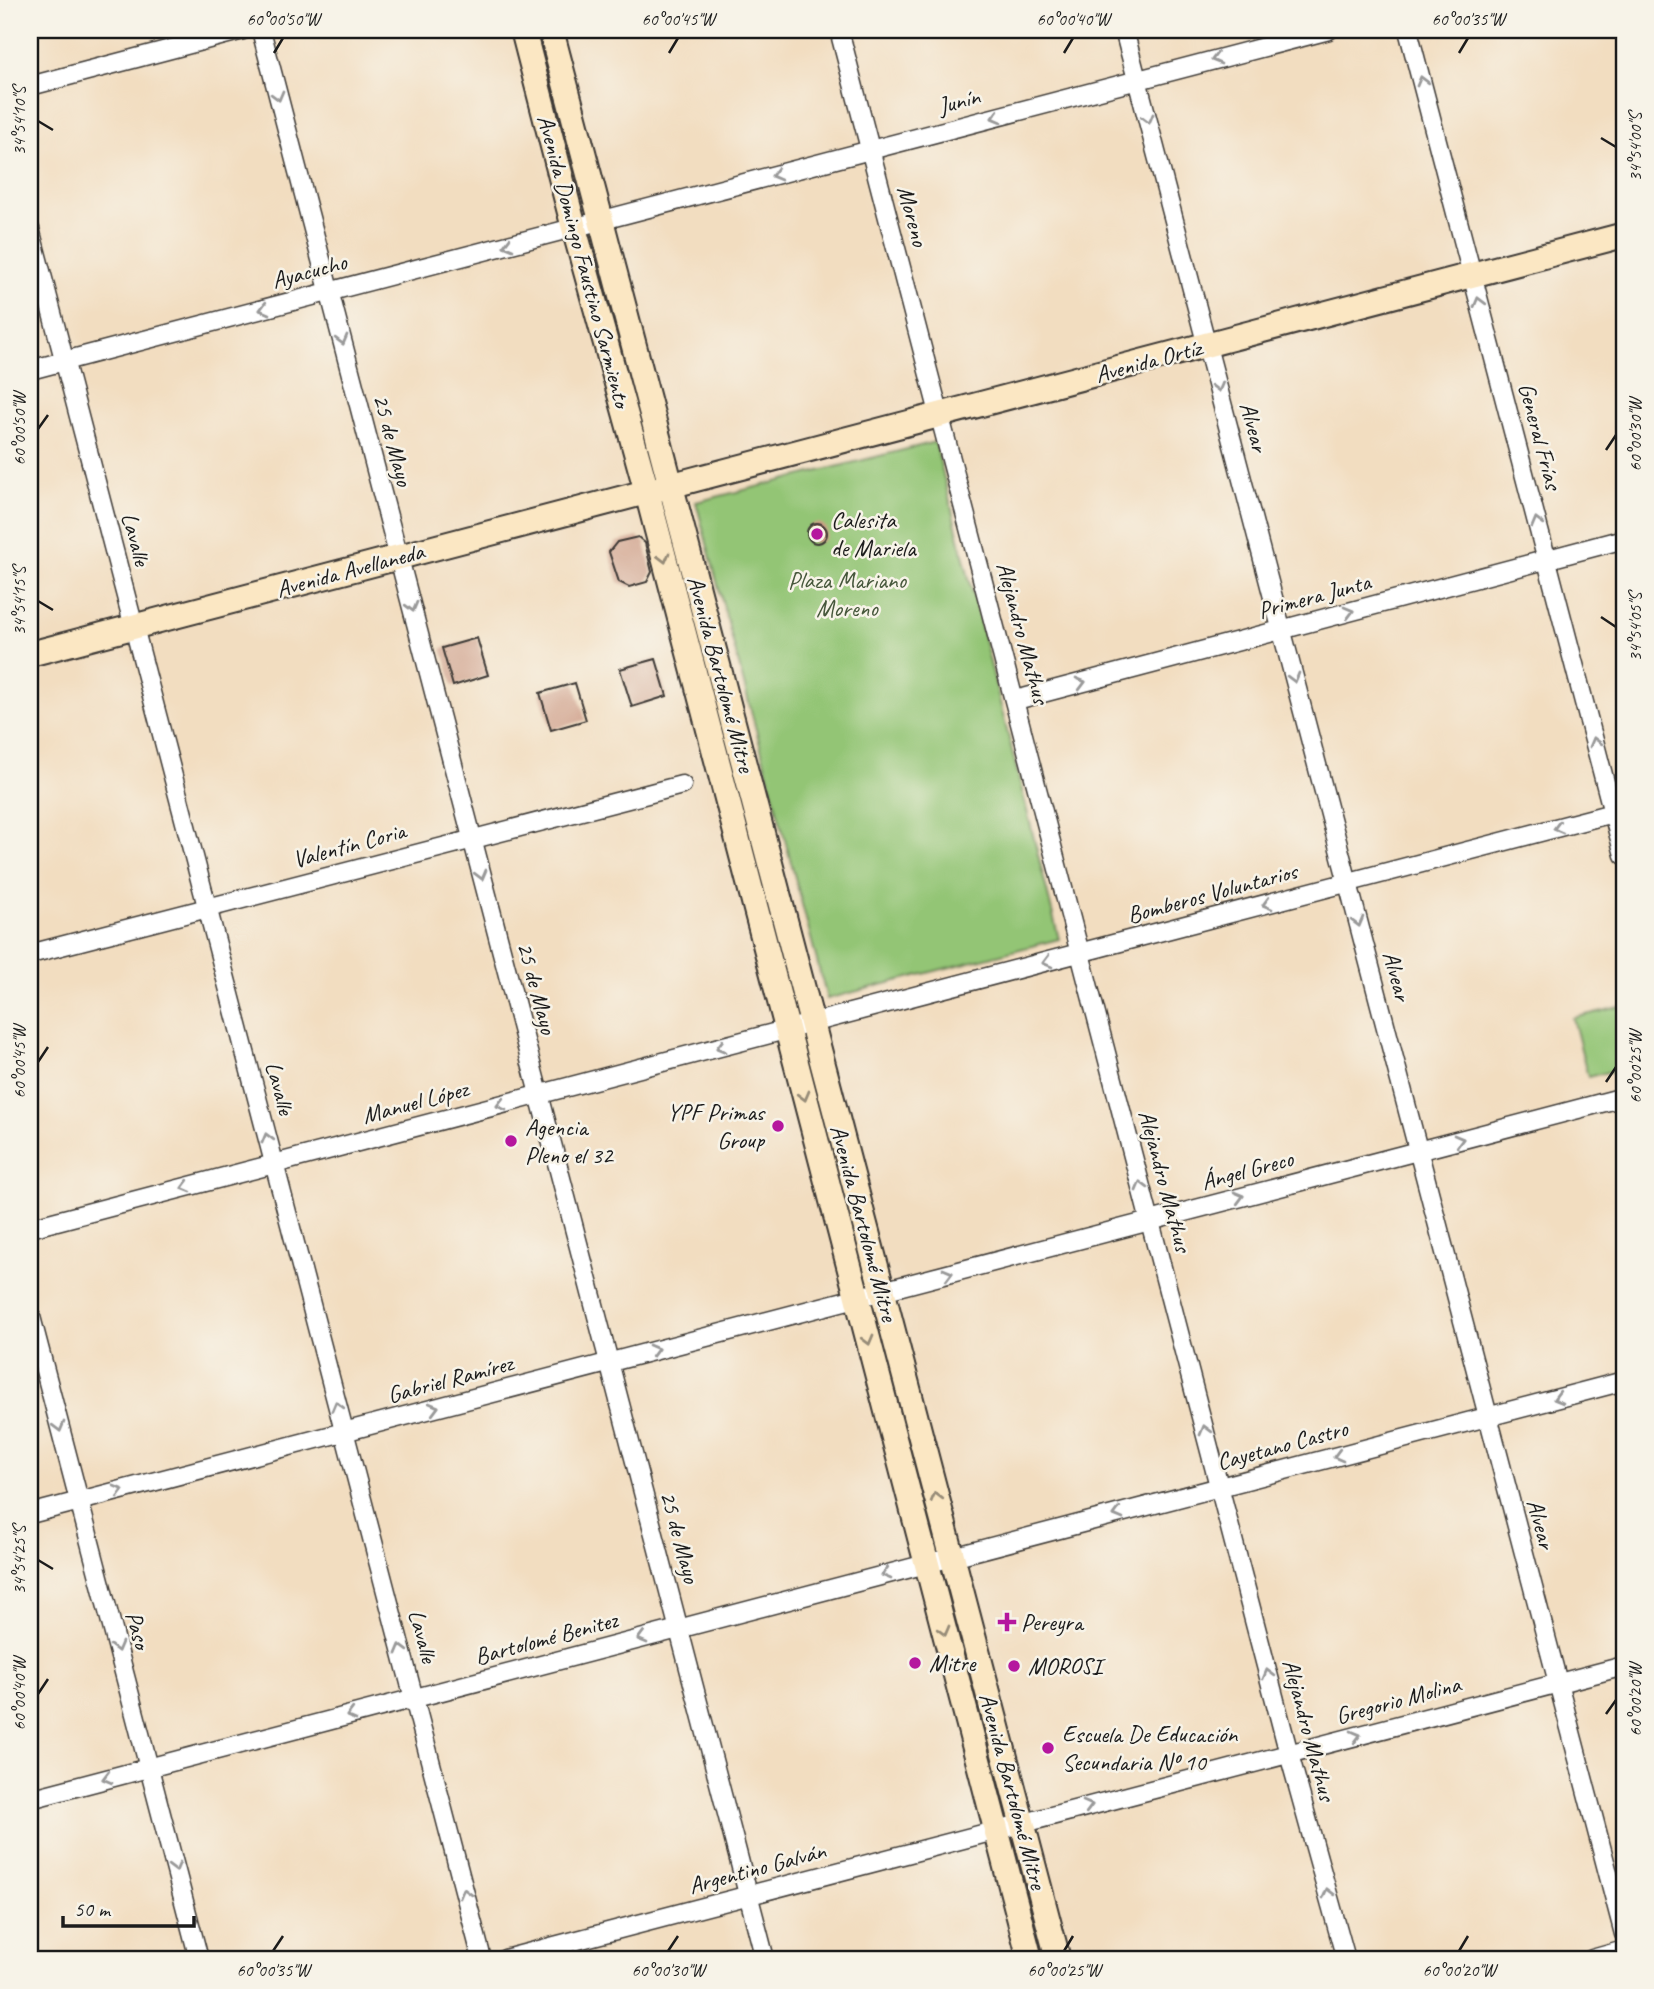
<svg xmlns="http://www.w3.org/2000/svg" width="1654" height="1989" viewBox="0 0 1654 1989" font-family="Caveat,sans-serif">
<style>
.green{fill:#93c575;stroke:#587048;stroke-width:2}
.building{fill:#cd9b85}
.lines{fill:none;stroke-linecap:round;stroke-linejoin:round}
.minor-casing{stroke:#3c3935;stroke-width:21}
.secondary-casing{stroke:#3c3935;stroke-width:28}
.minor{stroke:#fff;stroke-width:18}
.secondary{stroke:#fbe7c3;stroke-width:24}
.oneway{stroke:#999}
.oneway2{stroke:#978c78}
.ticks{fill:none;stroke:#1c1c1c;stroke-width:2.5}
.poi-dot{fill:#b5179e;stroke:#f7f3e8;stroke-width:2.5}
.labels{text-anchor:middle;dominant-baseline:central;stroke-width:5;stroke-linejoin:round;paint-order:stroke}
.street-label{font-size:24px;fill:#1c1c1c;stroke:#f7f3e8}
.poi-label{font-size:24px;fill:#1c1c1c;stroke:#f7f3e8;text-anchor:start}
.park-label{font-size:24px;fill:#46573b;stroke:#f7f3e8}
.neatline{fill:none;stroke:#1c1c1c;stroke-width:2.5}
.ticks-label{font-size:18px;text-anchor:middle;fill:#1c1c1c}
</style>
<rect width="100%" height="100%" fill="#f7f3e8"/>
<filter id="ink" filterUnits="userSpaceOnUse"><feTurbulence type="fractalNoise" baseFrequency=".0143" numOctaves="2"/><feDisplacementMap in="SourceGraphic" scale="14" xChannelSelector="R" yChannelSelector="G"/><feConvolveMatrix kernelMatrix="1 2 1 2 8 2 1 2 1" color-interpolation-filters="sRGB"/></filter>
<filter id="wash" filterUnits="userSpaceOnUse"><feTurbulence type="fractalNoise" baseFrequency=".00686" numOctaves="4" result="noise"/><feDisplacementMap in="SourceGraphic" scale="28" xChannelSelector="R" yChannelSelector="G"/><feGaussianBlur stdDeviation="1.57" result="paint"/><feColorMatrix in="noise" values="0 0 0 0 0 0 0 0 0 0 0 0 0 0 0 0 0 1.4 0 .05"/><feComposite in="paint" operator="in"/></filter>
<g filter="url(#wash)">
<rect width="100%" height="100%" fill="#f2ddc0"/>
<g class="green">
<path d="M935 442 1059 939 827 999 696 502Z"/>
<path d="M1624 1006V1068L1588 1077 1573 1018Z"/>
</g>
<g id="blocks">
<g class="building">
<circle cx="817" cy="533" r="10"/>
<path d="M638 537 645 543 652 572 647 582 629 587 619 582 609 552 617 542Z"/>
<path d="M477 638 488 675 453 686 442 648Z"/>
<path d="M656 659 667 696 632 707 620 669Z"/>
<path d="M575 683 586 720 551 730 540 693Z"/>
</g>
</g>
</g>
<g filter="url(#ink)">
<use href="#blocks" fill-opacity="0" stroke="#3c3935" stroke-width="2"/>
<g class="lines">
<defs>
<g id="minor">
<path d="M261 30 765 1959"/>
<path d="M839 30 1289 1754 1346 1959"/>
<path d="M1124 30 1624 1934"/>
<path d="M1408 30 1624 855"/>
<path d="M30 86 243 30"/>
<path d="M30 229 482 1959"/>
<path d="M30 370 1329 30"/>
<path d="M1016 700 1624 539"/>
<path d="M30 954 682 785"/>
<path d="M30 1228 1624 810"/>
<path d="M30 1313 199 1959"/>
<path d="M30 1514 1624 1097"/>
<path d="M30 1799 1624 1381"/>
<path d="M505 1959 1624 1666"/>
<path d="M1592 1959 1624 1950"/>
</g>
<g id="secondary">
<path d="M523 30 574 228 647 492 1030 1959"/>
<path d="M551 30 1058 1959"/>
<path d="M30 654 1624 235"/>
</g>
</defs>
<use href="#minor" class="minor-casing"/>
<use href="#secondary" class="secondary-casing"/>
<use href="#minor" class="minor"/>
<use href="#secondary" class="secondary"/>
</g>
<defs><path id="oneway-chevron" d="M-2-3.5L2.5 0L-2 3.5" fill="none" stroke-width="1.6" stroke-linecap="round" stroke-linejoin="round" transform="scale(1.75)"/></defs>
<g class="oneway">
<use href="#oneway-chevron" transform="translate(1216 59) rotate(165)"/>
<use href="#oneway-chevron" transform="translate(1422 81) rotate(-105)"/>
<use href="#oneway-chevron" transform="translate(278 96) rotate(75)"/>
<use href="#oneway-chevron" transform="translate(996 117) rotate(165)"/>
<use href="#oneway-chevron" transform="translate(1148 119) rotate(75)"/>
<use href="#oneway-chevron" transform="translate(776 175) rotate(165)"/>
<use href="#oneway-chevron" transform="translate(508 245) rotate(165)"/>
<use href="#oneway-chevron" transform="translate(1479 302) rotate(-105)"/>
<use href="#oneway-chevron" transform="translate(264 309) rotate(165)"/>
<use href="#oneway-chevron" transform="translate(342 340) rotate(75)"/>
<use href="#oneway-chevron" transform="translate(1218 387) rotate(75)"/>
<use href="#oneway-chevron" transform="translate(1537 522) rotate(-105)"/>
<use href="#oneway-chevron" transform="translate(412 607) rotate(75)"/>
<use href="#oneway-chevron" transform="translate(1349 612) rotate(-15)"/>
<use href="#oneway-chevron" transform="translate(1294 678) rotate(75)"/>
<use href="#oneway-chevron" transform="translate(1081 683) rotate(-15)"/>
<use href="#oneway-chevron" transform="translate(1595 742) rotate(-105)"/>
<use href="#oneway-chevron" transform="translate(1558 828) rotate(165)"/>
<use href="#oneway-chevron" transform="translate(481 875) rotate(75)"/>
<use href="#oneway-chevron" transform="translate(1267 904) rotate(165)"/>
<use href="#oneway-chevron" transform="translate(1358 922) rotate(75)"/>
<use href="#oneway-chevron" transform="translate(1047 962) rotate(165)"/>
<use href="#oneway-chevron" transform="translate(721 1047) rotate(165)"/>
<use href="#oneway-chevron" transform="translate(501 1105) rotate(165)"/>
<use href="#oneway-chevron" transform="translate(267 1138) rotate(-105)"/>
<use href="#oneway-chevron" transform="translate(1459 1140) rotate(-15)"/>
<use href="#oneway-chevron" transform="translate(1141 1186) rotate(-105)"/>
<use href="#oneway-chevron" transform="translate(186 1187) rotate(165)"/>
<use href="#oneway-chevron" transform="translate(1239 1197) rotate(-15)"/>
<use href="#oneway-chevron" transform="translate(948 1274) rotate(-15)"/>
<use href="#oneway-chevron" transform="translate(654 1350) rotate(-15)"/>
<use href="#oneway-chevron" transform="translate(1558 1398) rotate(165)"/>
<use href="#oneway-chevron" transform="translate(337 1406) rotate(-105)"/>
<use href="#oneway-chevron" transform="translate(434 1408) rotate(-15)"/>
<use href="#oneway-chevron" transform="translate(59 1427) rotate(75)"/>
<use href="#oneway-chevron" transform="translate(1205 1430) rotate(-105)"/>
<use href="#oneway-chevron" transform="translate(1338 1456) rotate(165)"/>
<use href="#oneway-chevron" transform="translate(119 1491) rotate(-15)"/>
<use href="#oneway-chevron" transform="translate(1118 1514) rotate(165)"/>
<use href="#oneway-chevron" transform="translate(886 1574) rotate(165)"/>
<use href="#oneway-chevron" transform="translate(642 1638) rotate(165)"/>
<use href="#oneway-chevron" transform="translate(117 1647) rotate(75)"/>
<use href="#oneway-chevron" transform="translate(401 1649) rotate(-105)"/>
<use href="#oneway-chevron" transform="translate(1268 1674) rotate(-105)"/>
<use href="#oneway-chevron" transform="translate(351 1715) rotate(165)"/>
<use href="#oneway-chevron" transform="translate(1356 1736) rotate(-15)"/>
<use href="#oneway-chevron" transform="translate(107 1778) rotate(165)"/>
<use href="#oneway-chevron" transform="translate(1088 1806) rotate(-15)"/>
<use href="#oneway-chevron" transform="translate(175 1867) rotate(75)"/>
<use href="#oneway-chevron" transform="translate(465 1893) rotate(-105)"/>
<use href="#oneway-chevron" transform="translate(1328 1893) rotate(-105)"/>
</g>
<g class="oneway2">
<use href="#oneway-chevron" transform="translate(664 558) rotate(75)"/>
<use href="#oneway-chevron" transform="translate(804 1096) rotate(75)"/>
<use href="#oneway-chevron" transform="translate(868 1340) rotate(75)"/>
<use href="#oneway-chevron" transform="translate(936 1497) rotate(-105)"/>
<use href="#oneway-chevron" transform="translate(944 1631) rotate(75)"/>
</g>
</g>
<path class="ticks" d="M274 53 283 38M669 53 678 38M1064 53 1073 38M1459 53 1468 38M38 121 53 130M1601 138 1616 147M38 429 48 415M1606 450 1616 435M38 601 53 610M1601 617 1616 627M38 1062 48 1047M1606 1082 1616 1067M38 1560 53 1569M38 1694 48 1679M1606 1714 1616 1700M273 1951 283 1936M668 1951 678 1936M1064 1951 1073 1936M1459 1951 1468 1936"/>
<g class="poi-dot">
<circle cx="817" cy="534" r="7"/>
<circle cx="778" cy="1126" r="7"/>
<circle cx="511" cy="1141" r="7"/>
<path d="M1003.5 1611.5h7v7h7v7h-7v7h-7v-7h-7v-7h7z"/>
<circle cx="915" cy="1663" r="7"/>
<circle cx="1014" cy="1666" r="7"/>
<circle cx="1048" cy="1748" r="7"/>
</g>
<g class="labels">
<g class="street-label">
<text transform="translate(959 101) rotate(-15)">Junín</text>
<text transform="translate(913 216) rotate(75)">Moreno</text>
<text transform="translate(584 261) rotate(75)">Avenida Domingo Faustino Sarmiento</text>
<text transform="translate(309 271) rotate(-15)">Ayacucho</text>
<text transform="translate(1148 361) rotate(-15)">Avenida Ortíz</text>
<text transform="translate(1254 427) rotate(75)">Alvear</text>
<text transform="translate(1540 436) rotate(75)">General Frías</text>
<text transform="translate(393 440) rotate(75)">25 de Mayo</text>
<text transform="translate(136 539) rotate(75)">Lavalle</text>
<text transform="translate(350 570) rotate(-15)">Avenida Avellaneda</text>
<text transform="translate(1314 596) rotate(-15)">Primera Junta</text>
<text transform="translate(1023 633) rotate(75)">Alejandro Mathus</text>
<text transform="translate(721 674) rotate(75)">Avenida Bartolomé Mitre</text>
<text transform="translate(349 845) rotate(-15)">Valentín Coria</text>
<text transform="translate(1212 893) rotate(-15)">Bomberos Voluntarios</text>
<text transform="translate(1397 976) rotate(75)">Alvear</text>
<text transform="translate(537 988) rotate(75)">25 de Mayo</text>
<text transform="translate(280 1088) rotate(75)">Lavalle</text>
<text transform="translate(415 1102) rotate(-15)">Manuel López</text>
<text transform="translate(1247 1170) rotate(-15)">Ángel Greco</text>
<text transform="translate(1165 1181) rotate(75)">Alejandro Mathus</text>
<text transform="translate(864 1223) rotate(75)">Avenida Bartolomé Mitre</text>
<text transform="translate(450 1379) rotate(-15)">Gabriel Ramírez</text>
<text transform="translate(1282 1445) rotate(-15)">Cayetano Castro</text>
<text transform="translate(1541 1524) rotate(75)">Alvear</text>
<text transform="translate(680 1537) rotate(75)">25 de Mayo</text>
<text transform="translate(138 1630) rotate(75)">Paso</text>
<text transform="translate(423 1636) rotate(75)">Lavalle</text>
<text transform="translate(546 1638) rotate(-15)">Bartolomé Benitez</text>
<text transform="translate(1398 1700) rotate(-15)">Gregorio Molina</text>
<text transform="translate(1309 1730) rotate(75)">Alejandro Mathus</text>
<text transform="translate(1013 1791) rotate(75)">Avenida Bartolomé Mitre</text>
<text transform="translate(757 1868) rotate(-15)">Argentino Galván</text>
</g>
<g class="poi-label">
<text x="831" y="520">Calesita<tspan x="831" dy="28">de Mariela</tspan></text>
<text x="764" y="1112" text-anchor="end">YPF Primas<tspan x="764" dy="28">Group</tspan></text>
<text x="525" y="1127">Agencia<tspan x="525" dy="28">Pleno el 32</tspan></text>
<text x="1021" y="1622">Pereyra</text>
<text x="929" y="1663">Mitre</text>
<text x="1028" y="1666">MOROSI</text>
<text x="1062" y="1734">Escuela De Educación<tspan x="1062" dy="28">Secundaria Nº 10</tspan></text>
</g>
<g class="park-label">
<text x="847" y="580">Plaza Mariano<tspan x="847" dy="28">Moreno</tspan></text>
</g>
</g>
<rect width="1654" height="1989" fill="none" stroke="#f7f3e8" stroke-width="77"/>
<path d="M63 1916v10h131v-10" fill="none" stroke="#1c1c1c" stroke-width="3.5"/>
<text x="74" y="1916" font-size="21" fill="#1c1c1c" stroke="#f7f3e8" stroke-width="5" paint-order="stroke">50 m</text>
<rect x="38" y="38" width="1578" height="1913" class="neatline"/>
<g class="ticks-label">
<text x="283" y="25">60°00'50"W</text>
<text x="678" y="25">60°00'45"W</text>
<text x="1073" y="25">60°00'40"W</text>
<text x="1468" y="25">60°00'35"W</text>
<text transform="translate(19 121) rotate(-90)" y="6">34°54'10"S</text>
<text transform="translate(1635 147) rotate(-90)" y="6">34°54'00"S</text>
<text transform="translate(19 429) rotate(-90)" y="6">60°00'50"W</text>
<text transform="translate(1635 435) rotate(-90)" y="6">60°00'30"W</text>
<text transform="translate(19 601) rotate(-90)" y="6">34°54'15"S</text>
<text transform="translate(1635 627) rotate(-90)" y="6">34°54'05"S</text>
<text transform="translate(19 1062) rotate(-90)" y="6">60°00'45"W</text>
<text transform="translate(1635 1067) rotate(-90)" y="6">60°00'25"W</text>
<text transform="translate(19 1560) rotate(-90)" y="6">34°54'25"S</text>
<text transform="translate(19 1694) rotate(-90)" y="6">60°00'40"W</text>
<text transform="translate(1635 1700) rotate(-90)" y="6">60°00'20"W</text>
<text x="273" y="1976">60°00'35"W</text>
<text x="668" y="1976">60°00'30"W</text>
<text x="1064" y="1976">60°00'25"W</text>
<text x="1459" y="1976">60°00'20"W</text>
</g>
</svg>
